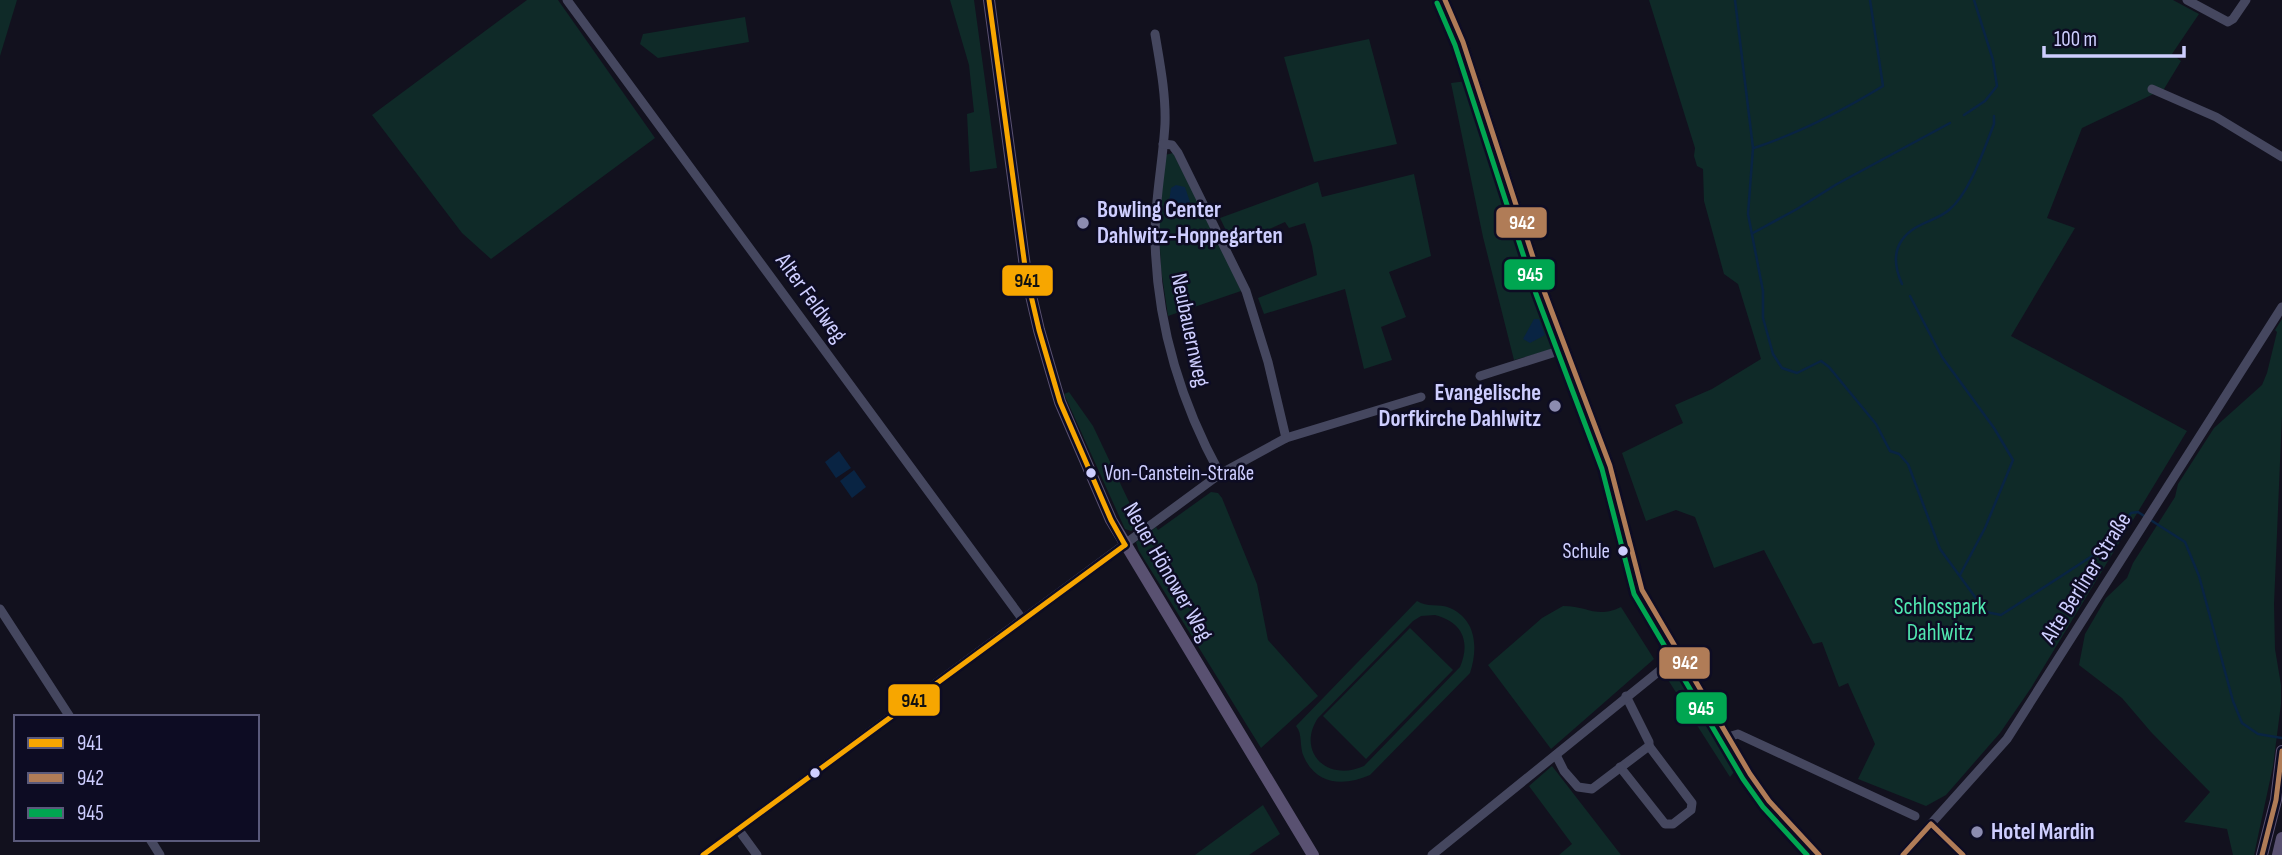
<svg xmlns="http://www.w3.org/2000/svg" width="2282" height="855" viewBox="0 0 2282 855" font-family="'Sofia Sans Condensed',sans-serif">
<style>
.green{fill:#0f2a28;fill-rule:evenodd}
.water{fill:#092443}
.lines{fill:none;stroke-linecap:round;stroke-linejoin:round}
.stream{stroke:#092443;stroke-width:2.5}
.minor{stroke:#45475f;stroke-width:9}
.major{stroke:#595171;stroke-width:12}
.bus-1-casing{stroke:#0d0c23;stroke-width:10}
.bus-2-casing{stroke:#0d0c23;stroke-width:10}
.bus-3-casing{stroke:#0d0c23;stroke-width:10}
.bus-1{stroke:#f7a600;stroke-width:5}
.bus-2{stroke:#b07c57;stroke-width:5}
.bus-3{stroke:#00a651;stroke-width:5}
.poi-dot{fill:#8c8cb0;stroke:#0d0c23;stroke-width:2.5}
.bus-dot{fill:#ceceff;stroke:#0d0c23;stroke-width:2.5}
.labels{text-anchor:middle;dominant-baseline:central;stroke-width:5;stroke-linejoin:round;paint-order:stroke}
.bus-label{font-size:21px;fill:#ceceff;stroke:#0d0c23;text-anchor:start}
.poi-label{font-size:23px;font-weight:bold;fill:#ceceff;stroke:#0d0c23;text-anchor:start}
.street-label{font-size:23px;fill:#ceceff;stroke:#0d0c23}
.park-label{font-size:23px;fill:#51e8b1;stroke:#0d0c23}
.line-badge{stroke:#0d0c23;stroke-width:2.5}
.badge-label{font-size:19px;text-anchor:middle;font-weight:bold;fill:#fff}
.pale-badge-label{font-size:19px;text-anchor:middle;font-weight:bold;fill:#111}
</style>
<rect width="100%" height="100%" fill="#12111e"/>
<g class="green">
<path d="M0 0H17L0 56Z"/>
<path d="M527 0H558L655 138 491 259 462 233 372 115Z"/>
<path d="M950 0H974L997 168 970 172 967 114 974 112 969 65Z"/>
<path d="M1649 0H2173L2199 14 2172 54 2181 61 2164 89 2082 128 2047 218 2075 228 2011 336 2187 431 2031 688 2000 733 1946 795 1926 806 1858 779 1875 744 1848 683 1839 687 1822 642 1813 644 1764 550 1714 568 1695 517 1676 510 1646 521 1622 453 1683 423 1675 405 1712 389 1761 359 1738 284 1724 274 1704 201 1703 169 1697 166 1694 156 1695 148Z"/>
<path d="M745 17 749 42 658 58 640 44 643 34Z"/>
<path d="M1369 39 1397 144 1314 162 1284 57Z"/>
<path d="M1467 81 1539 302 1557 348 1514 360 1483 237 1451 83Z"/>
<path d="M1173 153 1217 239 1241 291 1168 316 1161 269 1159 229 1165 155Z"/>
<path d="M1414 174 1431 256 1389 272 1406 317 1381 327 1392 360 1364 369 1345 289 1264 314 1258 298 1317 275 1312 246 1305 223 1289 228 1285 222 1233 245 1220 218 1318 182 1322 197Z"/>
<path d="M2282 319V415L2274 604 2275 649 2281 685V704L2273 766 2254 855H2233L2227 829 2184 822 2210 792 2151 732 2122 698 2079 665 2085 634 2106 598 2127 578 2133 563 2175 497 2178 484 2214 428 2262 385 2267 373 2277 332 2275 330Z"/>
<path d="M1069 392 1093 426 1140 525 1131 531 1125 529 1064 394Z"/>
<path d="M1211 492 1218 493 1222 498 1257 584 1268 640 1318 696 1261 748 1139 551 1136 542 1156 527 1158 530Z"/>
<path d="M1417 601C1427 608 1439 603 1450 608 1477 620 1478 649 1470 673L1370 775C1345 786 1317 786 1304 757 1299 747 1303 734 1296 726ZM1435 615C1462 622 1471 641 1460 667L1364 766C1327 783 1296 751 1318 718L1413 621 1421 616Z"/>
<path d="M1563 606C1589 606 1596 619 1621 607L1654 659 1551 749 1488 665 1542 618Z"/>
<path d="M1410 628 1453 670 1366 759 1323 716Z"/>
<path d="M1674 663 1738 767 1730 777 1663 672Z"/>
<path d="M1552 766 1621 855H1559L1572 844 1529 786Z"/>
<path d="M1263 805 1280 834 1249 855H1195Z"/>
</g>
<g class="water">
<path d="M1176 185 1185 187 1190 202 1174 212 1168 209 1171 188Z"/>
<path d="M1534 319H1539L1545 335 1530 343 1523 339Z"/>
<path d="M839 451 851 468 836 478 825 462Z"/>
<path d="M854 470 866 487 852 498 840 481Z"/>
</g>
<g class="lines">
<g class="stream">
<path d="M1735 0 1753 148 1748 214 1763 291V318L1773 354 1782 368 1797 373 1821 361 1829 367 1876 424 1890 451 1899 454 1908 464 1940 549 1986 612 2001 615 2103 549 2131 513 2138 512 2185 542 2199 576 2233 701 2242 723 2258 734 2282 738"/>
<path d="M1964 115 1985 101 1997 86 1993 60 1974 0"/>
<path d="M1754 148C1799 133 1842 111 1883 86L1870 0"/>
<path d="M1753 233 1797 209 1837 184 1950 123"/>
<path d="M1902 284C1892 262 1893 242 1915 228 1926 221 1940 218 1949 210 1970 193 1984 149 1994 124V116"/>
<path d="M1910 296 1942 357 1994 428 2013 460 1985 528 1960 575"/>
</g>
<g class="minor">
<path d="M567 0 1023 620"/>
<path d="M1445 0 1463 42 1544 291 1610 466 1635 569 1642 590 1682 661 1750 774 1769 801 1819 855"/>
<path d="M2187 0 2228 22 2233 19 2246 0"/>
<path d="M1155 34C1160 64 1166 94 1165 124 1163 161 1155 198 1155 236 1156 322 1179 399 1220 474"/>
<path d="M2152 89 2216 117 2282 157"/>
<path d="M1163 144 1172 145 1178 153 1246 291 1268 362 1286 438"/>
<path d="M1480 376 1565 349"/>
<path d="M0 609 70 717"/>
<path d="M1728 737 1738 734 1915 816"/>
<path d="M1556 755 1564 771 1578 787 1592 789 1649 746V742L1626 696"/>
<path d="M1620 767 1665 824H1673L1691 810 1692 803 1649 746"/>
<path d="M1931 824 1963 855"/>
<path d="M738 829 757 855"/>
<path d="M150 839 160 855"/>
<path d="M703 855 1220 474 1286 438 1421 397"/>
<path d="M1432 855 1679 655"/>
<path d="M1903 855 2007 739 2282 307"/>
</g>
<g class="major">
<path d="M989 0 1026 274 1039 330 1060 402 1111 520 1313 855"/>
<path d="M2262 855 2276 800 2282 751"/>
<path d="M2278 855 2282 838"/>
</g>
<defs>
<g id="bus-1">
<path d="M989 0 1026 274 1039 330 1060 402 1111 520 1125 545"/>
<path d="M703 855 1125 545"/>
</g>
<g id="bus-2">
<path d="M1445 0 1463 42 1544 291 1610 466 1642 590 1750 774 1769 801 1819 855"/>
<path d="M1903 855 1931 824 1963 855"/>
<path d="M2262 855 2276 800 2282 751"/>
</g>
<path id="bus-3" d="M1437 3 1455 45 1536 294 1602 469 1634 594 1743 779 1763 807 1807 855"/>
</defs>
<use href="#bus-1" class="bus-1-casing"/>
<use href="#bus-2" class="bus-2-casing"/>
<use href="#bus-3" class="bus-3-casing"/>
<use href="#bus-1" class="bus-1"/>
<use href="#bus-2" class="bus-2"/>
<use href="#bus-3" class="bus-3"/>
</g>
<g class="poi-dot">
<circle cx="1083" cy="223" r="7"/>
<circle cx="1555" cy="406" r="7"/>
<circle cx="1977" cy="832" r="7"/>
</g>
<g class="bus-dot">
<circle cx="1091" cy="473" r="6"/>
<circle cx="1623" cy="551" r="6"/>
<circle cx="815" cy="773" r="6"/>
</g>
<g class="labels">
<g class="bus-label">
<text x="1104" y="473">Von-Canstein-Straße</text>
<text x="1610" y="551" text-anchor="end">Schule</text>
</g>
<g class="poi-label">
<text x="1097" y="210">Bowling Center<tspan x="1097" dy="26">Dahlwitz-Hoppegarten</tspan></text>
<text x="1541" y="393" text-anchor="end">Evangelische<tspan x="1541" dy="26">Dorfkirche Dahlwitz</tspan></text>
<text x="1991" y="832">Hotel Mardin</text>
</g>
<g class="street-label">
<text transform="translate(811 298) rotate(54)">Alter Feldweg</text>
<text transform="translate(1190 330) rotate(78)">Neubauernweg</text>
<text transform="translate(1168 572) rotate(60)">Neuer Hönower Weg</text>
<text transform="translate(2086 578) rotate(-58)">Alte Berliner Straße</text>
</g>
<g class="park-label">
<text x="1940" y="607">Schlosspark<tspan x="1940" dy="26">Dahlwitz</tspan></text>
</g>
</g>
<g class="line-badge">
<rect x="1495" y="206" width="53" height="33" rx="7" fill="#b07c57"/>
<rect x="1503" y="258" width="53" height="33" rx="7" fill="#00a651"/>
<rect x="1001" y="264" width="53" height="33" rx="7" fill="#f7a600"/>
<rect x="1658" y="646" width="53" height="34" rx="7" fill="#b07c57"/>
<rect x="887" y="683" width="54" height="34" rx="7" fill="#f7a600"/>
<rect x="1675" y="691" width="53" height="34" rx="7" fill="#00a651"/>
</g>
<g class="badge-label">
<text x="1522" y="229">942</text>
<text x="1530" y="281">945</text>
<text x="1685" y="669">942</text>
<text x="1701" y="715">945</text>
</g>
<g class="pale-badge-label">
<text x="1027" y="287">941</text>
<text x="914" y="707">941</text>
</g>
<rect x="14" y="715" width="245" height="126" fill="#0d0c23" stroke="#5a5a7b" stroke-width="2"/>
<rect x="28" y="738" width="35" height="10" fill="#f7a600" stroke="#5a5a7b" stroke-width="2"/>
<text x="77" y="750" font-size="21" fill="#ceceff">941</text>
<rect x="28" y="773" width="35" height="10" fill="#b07c57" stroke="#5a5a7b" stroke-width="2"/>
<text x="77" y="785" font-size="21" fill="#ceceff">942</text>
<rect x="28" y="808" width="35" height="10" fill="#00a651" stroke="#5a5a7b" stroke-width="2"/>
<text x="77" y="820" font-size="21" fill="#ceceff">945</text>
<path d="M2044 46v10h140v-10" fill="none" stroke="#ceceff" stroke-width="3.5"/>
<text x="2054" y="46" font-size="21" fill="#ceceff" stroke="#0d0c23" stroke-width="5" paint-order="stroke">100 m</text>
</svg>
